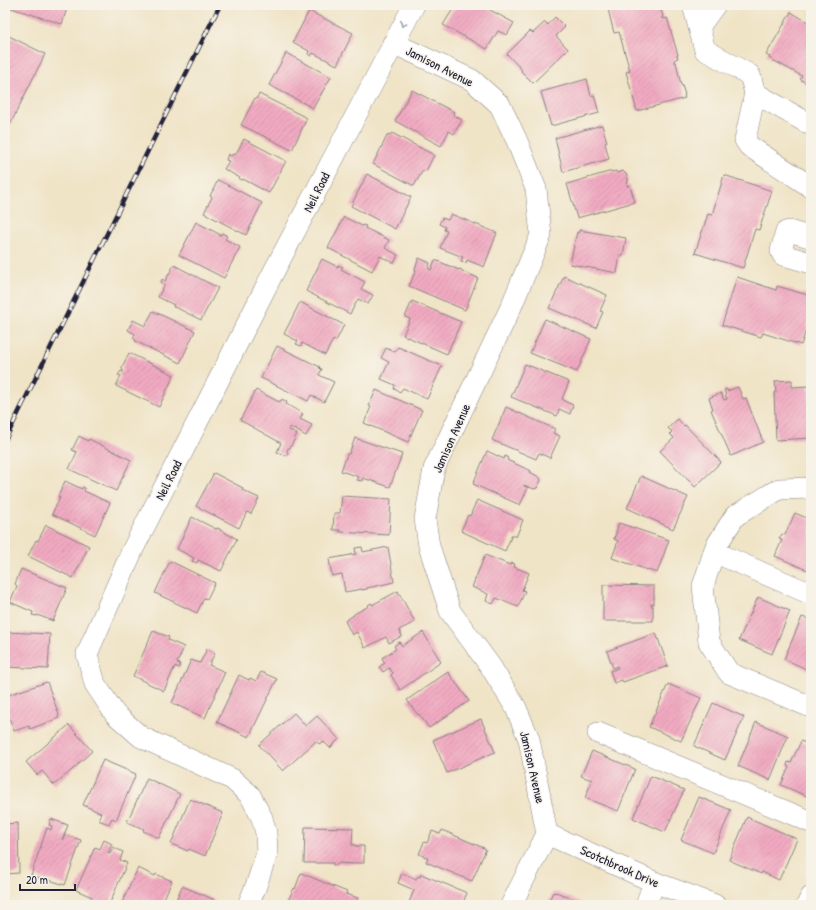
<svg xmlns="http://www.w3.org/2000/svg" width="816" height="910" viewBox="0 0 816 910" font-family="'Patrick Hand',sans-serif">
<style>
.building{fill:url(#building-hatch)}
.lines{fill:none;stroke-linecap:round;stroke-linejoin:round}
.minor-casing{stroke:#898381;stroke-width:22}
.minor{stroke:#fff;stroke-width:21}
.rail-casing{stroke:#22223b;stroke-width:4.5}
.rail{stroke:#f7f3e8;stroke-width:3;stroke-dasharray:9;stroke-linecap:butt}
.oneway{stroke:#9c9ca7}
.labels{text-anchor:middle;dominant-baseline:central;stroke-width:3;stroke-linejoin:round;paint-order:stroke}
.street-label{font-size:13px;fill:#22223b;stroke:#f7f3e8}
</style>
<defs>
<pattern id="building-hatch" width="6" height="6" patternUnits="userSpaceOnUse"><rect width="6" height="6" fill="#f1aac1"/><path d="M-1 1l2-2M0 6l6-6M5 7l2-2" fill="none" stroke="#ce92a7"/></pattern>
</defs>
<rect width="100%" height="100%" fill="#f7f3e8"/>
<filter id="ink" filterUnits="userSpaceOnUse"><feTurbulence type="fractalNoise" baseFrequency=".025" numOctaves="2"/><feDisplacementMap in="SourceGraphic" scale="8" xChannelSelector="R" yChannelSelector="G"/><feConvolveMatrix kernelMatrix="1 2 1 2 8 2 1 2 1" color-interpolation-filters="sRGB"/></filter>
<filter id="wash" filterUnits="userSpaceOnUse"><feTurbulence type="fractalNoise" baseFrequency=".012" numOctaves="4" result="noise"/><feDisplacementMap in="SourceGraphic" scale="16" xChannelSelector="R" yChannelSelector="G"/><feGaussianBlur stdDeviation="0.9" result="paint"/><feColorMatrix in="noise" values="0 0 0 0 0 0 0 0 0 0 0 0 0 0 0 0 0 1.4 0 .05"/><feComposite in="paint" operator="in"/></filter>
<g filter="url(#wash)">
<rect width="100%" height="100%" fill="#f0e4c7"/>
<g id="blocks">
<g class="building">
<path d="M5 5H68L62 24 5 6Z"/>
<path d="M455 5H481L514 23 507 35 498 31 487 49 443 25 453 9 455 10V9L454 8Z"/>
<path d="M607 5H658L659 7 660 6 663 17H662V19L667 18 678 55H677L678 58 674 60V62H676L681 85H682L685 95 684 96 685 98 637 111 626 72 630 71 619 32 614 33Z"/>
<path d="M309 11 353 33 337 65 313 53 311 56 308 54 309 51 293 42Z"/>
<path d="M791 12 811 24V87L800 79 802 76 769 58 770 57 766 55Z"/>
<path d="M555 17 565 27 556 36 568 49 533 83 521 71 522 70 507 54 530 31 533 33 545 22 548 25Z"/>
<path d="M5 34 45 54 5 135Z"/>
<path d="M286 53 331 77 313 108 269 85Z"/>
<path d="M587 79 591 96 594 95 599 113 551 126 541 92Z"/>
<path d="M412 90 454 112 453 115 462 120 454 134 449 131 441 146 395 121Z"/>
<path d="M259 94 307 118 292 150 241 125 255 98 256 99Z"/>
<path d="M602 125 607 142 605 143 609 159 563 172 555 138Z"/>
<path d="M392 133 434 155 426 171 423 170 414 186 373 164 388 134 390 135Z"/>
<path d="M244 139 286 161 269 193 243 179 242 180 239 179 240 178 224 169 229 161 226 160 228 154 231 156 233 154 235 155Z"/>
<path d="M612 171 613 172 616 171 617 173 623 171 627 175 628 180 627 186H630L635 202 577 218 567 184Z"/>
<path d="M367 174 411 197 395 229 351 206Z"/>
<path d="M724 175 772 191 759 230 755 229 743 268 695 253 708 214 712 215Z"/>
<path d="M218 180 262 203 246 235 204 213 212 197 210 196Z"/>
<path d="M451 214 497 233 484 267 467 260 466 263 461 261 463 257 440 248 447 231 444 230 445 227 439 224 442 218 448 220Z"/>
<path d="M344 217 362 226 363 225 366 226 365 228 389 240 385 248 398 255 394 263 380 256 372 271 328 248Z"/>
<path d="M196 222 219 234V235L220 236 222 233 227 236 225 239 240 247 224 278 179 255Z"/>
<path d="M579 230 626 238 623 256 620 255 617 273 570 264 577 232 579 233Z"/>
<path d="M419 258 430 263 428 268 431 270 435 260 459 270V269L462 270V271L478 278 465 310 409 286 416 270 415 269Z"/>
<path d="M322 259 338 267V265L343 267 341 269 365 282 361 289 373 295 368 304 358 299 350 314 306 291Z"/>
<path d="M174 265 218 288 201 320 177 308 173 307 174 305 158 297 165 284 161 282 162 279 165 281Z"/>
<path d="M564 276 607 295 600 311 603 312 596 328 549 308Z"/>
<path d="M737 277 776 290 777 286 811 296V315L801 345 763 333 761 337 722 325Z"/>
<path d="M412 301 461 322 447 354 403 335 410 319 405 317Z"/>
<path d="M300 302 344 325 336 341 333 340 325 355 302 343 301 346 296 344 298 341 284 334Z"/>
<path d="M153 311 195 331 180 363 135 341 136 340 133 338 135 334 128 330 133 320 145 326Z"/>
<path d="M545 319 591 339 577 372 530 353Z"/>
<path d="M277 346 320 367 319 368 322 369 319 375 334 382 324 402 311 395 308 401 261 378Z"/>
<path d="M398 347 442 366 427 399 403 388 400 392 394 389 395 385 381 379 389 362 381 358 386 348 395 352Z"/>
<path d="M129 353 174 375 159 407 116 386 121 376 118 375 121 371 123 372V370L122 369V367Z"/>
<path d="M525 364 569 382 562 399 564 400V401L573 405 570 414 559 409 557 416 511 397Z"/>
<path d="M792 380V387L809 386 811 438 776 440 774 392H776L775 381Z"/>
<path d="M738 387 743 399 746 398 763 442 731 456 711 410 713 409 709 398 721 393 724 400 727 399 724 390 726 389 727 391Z"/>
<path d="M256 390 279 402V401H281L282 399 287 402 286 404 300 412 303 414 300 419 312 425 306 436 290 427 289 430 297 434 290 448H288L287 451 288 453 286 456 277 452 281 443 240 420Z"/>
<path d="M376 390 422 410 408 442 364 423 371 407 369 406Z"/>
<path d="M506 407 555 429 553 433 560 436 550 458 539 453 536 459 492 440Z"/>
<path d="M678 419 684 426 685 425 721 462 695 487 660 451 674 438 670 434 672 432 668 428Z"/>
<path d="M79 436 88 441 89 439 131 460 116 491 69 469 77 452 72 450Z"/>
<path d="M355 438 402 454 390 487 363 478 362 481 357 480 359 477 341 471 347 454H349Z"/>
<path d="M487 451 504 459 505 456 508 458 507 460 531 471 530 472 539 477 541 480 537 488 534 489 524 485V486L528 488 520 505 473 484Z"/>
<path d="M214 473 243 488 242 490 259 498 251 514 247 512 239 528 196 506Z"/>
<path d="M641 476 688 497 673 529 627 508Z"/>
<path d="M65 481 82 489 83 487 85 488 84 491 110 503 95 535 52 514 60 498 58 497Z"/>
<path d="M342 496 391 499 389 535 340 532V530H333L334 513H340Z"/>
<path d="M477 500 523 520 516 537 512 535 505 551 461 531 468 515 470 516Z"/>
<path d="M795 513 811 520V562L807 570 775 556 782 540 779 539 782 534 785 535Z"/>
<path d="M192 517 216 529 217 528 220 529V530L237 539 221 571 198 560 197 563 192 561 194 558 177 549Z"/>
<path d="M619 523 669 540 657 573 612 558 618 541 614 539Z"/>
<path d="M46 525 89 546 73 578 28 556 36 540 38 541Z"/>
<path d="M362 547 363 552 388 547 394 582 367 588V589L362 590V589L345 592 342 574 332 576 329 559 356 554 355 548Z"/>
<path d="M485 555 510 565 511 563 515 564 514 567 529 573 522 590 525 591 518 607 496 598 493 604 486 601 488 594 472 587Z"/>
<path d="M170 561 215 583 207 599 204 598 197 613 155 593Z"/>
<path d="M21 569 67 588 53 621 37 615V616L32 615 33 612 10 602 17 586 15 584Z"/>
<path d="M603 585 654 586V604H651V606H653V621H603Z"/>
<path d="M398 591 415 622 399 630 402 636 389 643 386 637 365 648 357 632 352 635 345 621 354 615V614L369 606 368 605 371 603 372 605Z"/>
<path d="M758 597 790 611 772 654 739 640Z"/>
<path d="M802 617 811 620V671L784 659Z"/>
<path d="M153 631 169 637 168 640 184 647 177 663 180 664 179 668 175 666 164 691 133 676Z"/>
<path d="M5 632 50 634 48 669 5 667Z"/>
<path d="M423 632 441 662 400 690 391 675 393 673 389 668 383 672 379 667 385 663 382 658 396 649 394 646 399 642 402 646Z"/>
<path d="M656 633 668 666 623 682 622 680 614 683 610 671 618 668 617 666 613 668 607 651Z"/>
<path d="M207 649 215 653 209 665 225 672 205 718 172 703 191 660 200 663Z"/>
<path d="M261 672 277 679 249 737 217 722 239 675 249 680 250 678 256 681Z"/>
<path d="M448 672 469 701 429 728 419 714 418 715 407 700Z"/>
<path d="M47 682 59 715 58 716 59 718 30 729 29 726 14 731 8 715 6 716 5 713V696Z"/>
<path d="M668 684 701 698 681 741 649 727Z"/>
<path d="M713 703 744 717 725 760 694 746Z"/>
<path d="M294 713 306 726 317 716 339 739 330 748 323 741 319 744 316 741 283 771 259 745Z"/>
<path d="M481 719 495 752 447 773 433 740Z"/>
<path d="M756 722 788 736 770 780 738 766Z"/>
<path d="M69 725 92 751 78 764H79L54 785 42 771 37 775 26 762Z"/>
<path d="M801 741 811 746V798L781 785 789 767 787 766 788 762 791 763Z"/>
<path d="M592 751 635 769 618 811 585 798 592 780 581 776Z"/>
<path d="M103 760 136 774 116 820 112 818 109 824 98 820 101 813 83 805Z"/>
<path d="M651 776 684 790 665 832 633 818Z"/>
<path d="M147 778 180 794 159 838 143 831 144 829 127 822Z"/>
<path d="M699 797 731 810 713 853 681 840Z"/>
<path d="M190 799 223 813 205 856 189 849 188 851 171 844Z"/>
<path d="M747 817 797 839 779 880 762 872 761 874 729 860Z"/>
<path d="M51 819 68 825 62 840 65 835 81 840 65 885 49 880 48 881 31 875 47 828 51 830 52 826 49 825Z"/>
<path d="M18 823 19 873 5 874V824Z"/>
<path d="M305 827 353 828 352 845H355V846H364V863H354V864L337 863V865H333V863H304Z"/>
<path d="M442 830 486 849 472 881 426 862 428 858 419 854 424 842 427 843 432 831 440 834Z"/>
<path d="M104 840 112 844 108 853 110 854 113 847 123 852 120 860 127 863 109 905H103L90 900 92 897 76 890 95 847 100 849Z"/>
<path d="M138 868 155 876 156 874 172 881 161 905H121Z"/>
<path d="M301 873 347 892 346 894 358 898 355 905H286L294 888 295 889Z"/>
<path d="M402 873 416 879 418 876 420 877 421 874 467 893 462 905H408L414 890 398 883Z"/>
<path d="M182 886 215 900 213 905H174Z"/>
<path d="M553 892 556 893V892L587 905H547Z"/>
</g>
</g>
</g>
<g filter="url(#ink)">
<use href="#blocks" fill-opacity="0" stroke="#898381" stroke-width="1"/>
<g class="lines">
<defs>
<g id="minor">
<path d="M693 5 705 50 750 75 755 93"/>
<path d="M699 27 715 5"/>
<path d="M393 43 472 80 500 105 517 141 536 189 541 235 511 307 434 469 425 519 429 546 450 611 491 667 516 708 529 739 547 834 511 905"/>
<path d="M811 125 755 93 745 140 749 146 811 187"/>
<path d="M809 237 789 231 786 232 781 251 783 255 811 263"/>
<path d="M811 488 779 489 735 516 716 546 703 586 709 642 729 673 811 707"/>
<path d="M714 552 811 594"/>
<path d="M598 733 811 822"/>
<path d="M547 834 654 882 715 905"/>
<path d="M248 905 256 886 267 853 266 833 262 818 250 795 232 779 141 737 115 714 95 684 87 654 133 549 273 273 414 5"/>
<path d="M646 905 654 882"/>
<path d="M807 905 811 897"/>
</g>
</defs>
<use href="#minor" class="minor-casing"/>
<use href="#minor" class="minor"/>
<defs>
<path id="rail" d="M5 440 220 5"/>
</defs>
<use href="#rail" class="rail-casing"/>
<use href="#rail" class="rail"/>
</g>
<defs><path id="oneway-chevron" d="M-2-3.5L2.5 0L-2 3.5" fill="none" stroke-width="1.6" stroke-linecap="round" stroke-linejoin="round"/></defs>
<use class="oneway" href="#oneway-chevron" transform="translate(403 24) rotate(118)"/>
</g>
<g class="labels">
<g class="street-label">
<text transform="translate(440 66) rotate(27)">Jamison Avenue</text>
<text transform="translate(316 192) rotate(-63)">Neil Road</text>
<text transform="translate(451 438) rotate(-66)">Jamison Avenue</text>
<text transform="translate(168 480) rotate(-63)">Neil Road</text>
<text transform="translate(533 767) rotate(77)">Jamison Avenue</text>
<text transform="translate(620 866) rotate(24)">Scotchbrook Drive</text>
</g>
</g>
<rect width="816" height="910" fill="none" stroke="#f7f3e8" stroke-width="20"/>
<path d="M20 884v6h55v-6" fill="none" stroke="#22223b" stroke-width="2"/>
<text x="26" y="884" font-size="12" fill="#22223b" stroke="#f7f3e8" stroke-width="3" paint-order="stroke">20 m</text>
</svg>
